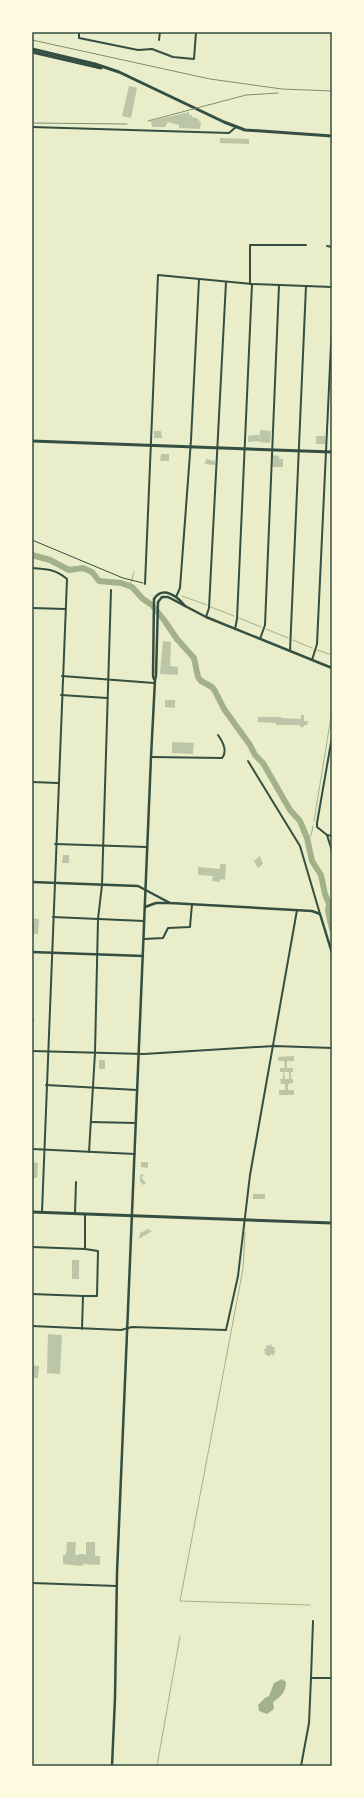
<svg xmlns="http://www.w3.org/2000/svg" width="364" height="1798" viewBox="0 0 364 1798" font-family="'Work Sans',sans-serif">
<style>
.water{fill:#a3b18a}
.lines{fill:none;stroke-linecap:round;stroke-linejoin:round}
.stream{stroke:#a3b18a;stroke-width:1}
.river{stroke:#a3b18a;stroke-width:6}
.building{fill:#bcc5a7;fill-rule:evenodd}
.path{stroke:#344e41;stroke-width:1}
.minor{stroke:#344e41;stroke-width:2}
.tertiary{stroke:#344e41;stroke-width:2.5}
.secondary{stroke:#344e41;stroke-width:2.5}
.primary{stroke:#344e41;stroke-width:3}
.rail{stroke:#7c8e77;stroke-width:1}
.neatline{fill:none;stroke:#344e41;stroke-width:1.5}
</style>
<rect width="100%" height="100%" fill="#e9edc9"/>
<path class="water" d="M282 1679 286 1682C286 1693 280 1697 273 1702L274 1709 267 1714 259 1711 258 1705 265 1698 269 1696 274 1683Z"/>
<g class="lines">
<g class="stream">
<path d="M130 586 134 572"/>
<path d="M182 596 207 605"/>
<path d="M211 607 234 616"/>
<path d="M239 618 261 627"/>
<path d="M266 629 288 638"/>
<path d="M293 640 312 648"/>
<path d="M317 650 332 655"/>
<path d="M314 821 332 711"/>
<path d="M307 838 311 836 313 826"/>
<path d="M245 1232 243 1269 180 1601 310 1605"/>
<path d="M157 1766 180 1636"/>
</g>
<path class="river" d="M32 555 50 560 69 570 83 568 92 572 99 581 121 583 132 587 143 599 152 605 164 620 177 639 194 658 198 677 201 681 212 687 215 691 224 709 250 745 255 755 263 763 290 810 300 821 307 838 312 861 321 875 325 894 329 904 328 911 332 929"/>
</g>
<g class="building">
<path d="M129 86 137 88 131 118 122 116Z"/>
<path d="M189 112V115H192V117L197 118 201 123 200 129 179 128V125L168 122 165 127H152L151 121Z"/>
<path d="M220 138 249 139V144L220 143Z"/>
<path d="M260 430 271 431 270 443 259 442Z"/>
<path d="M154 431H161L162 438H154Z"/>
<path d="M255 435H259V441L248 442V436Z"/>
<rect x="316" y="436" width="9" height="8"/>
<path d="M161 454H169V461H160Z"/>
<path d="M272 455 279 456V459H283V467H272Z"/>
<path d="M206 459 215 461V465L205 464Z"/>
<path d="M163 641 171 642 170 666 178 667V675L160 674Z"/>
<path d="M165 700H175V708L165 707Z"/>
<path d="M301 715H304V721H308L307 725H304V727H300V725H276V723L258 722V717H281V718L301 719Z"/>
<path d="M172 742 194 743 193 754 172 753Z"/>
<path d="M63 855H69V863H62Z"/>
<path d="M260 856 263 864 258 868 254 861Z"/>
<path d="M220 864H226L225 880 220 879V882L212 881 213 876 198 875V867L220 869Z"/>
<path d="M32 918 39 919 38 934H32Z"/>
<path d="M294 1056V1061H287V1068H293V1072H291V1079H293V1083L288 1084V1090H294V1095H279V1090H285V1084H281L280 1079H283V1072H280V1068H285L284 1061H278V1057ZM284 1072H289V1079H285Z"/>
<rect x="99" y="1060" width="6" height="9"/>
<path d="M33 1162 38 1163 37 1178H32Z"/>
<path d="M141 1162H148V1168L141 1167Z"/>
<path d="M142 1174 144 1176 141 1177 146 1183 143 1185 140 1181V1175Z"/>
<rect x="253" y="1194" width="12" height="5"/>
<path d="M148 1229 152 1231 139 1239 140 1233Z"/>
<rect x="72" y="1260" width="7" height="19"/>
<path d="M48 1334 62 1335 60 1374 47 1373Z"/>
<path d="M271 1344 272 1347H275L274 1350 276 1352 274 1353V1356L271 1354 269 1357 267 1355 264 1354 266 1352 263 1350 266 1349V1345L269 1346Z"/>
<path d="M32 1365 39 1366 38 1378H32Z"/>
<path d="M67 1542H76L75 1555H79V1554H84V1555H86V1542H95V1556H100V1565L83 1564V1566L63 1564V1555H66Z"/>
</g>
<g class="lines">
<path class="path" d="M32 540 123 578 143 583"/>
<g class="minor">
<path d="M79 32V38L138 50 152 49 173 57 194 59 196 32"/>
<path d="M159 40 160 32"/>
<path d="M32 127 229 133 236 127"/>
<path d="M327 246 332 247"/>
<path d="M250 284V245H306"/>
<path d="M32 568C46 569 56 569 67 579L42 1212"/>
<path d="M145 584 158 275 252 284 332 287"/>
<path d="M176 597 180 588 191 440 199 279"/>
<path d="M32 608 65 609"/>
<path d="M206 617 209 608 211 569 226 282"/>
<path d="M235 629 237 619 252 284"/>
<path d="M260 639 265 625 279 285"/>
<path d="M290 651 306 286"/>
<path d="M312 660 317 644 332 323"/>
<path d="M62 676 154 683"/>
<path d="M61 695 107 698"/>
<path d="M151 757 222 758C228 751 223 742 218 735"/>
<path d="M248 761 300 846 320 914"/>
<path d="M32 782 58 783"/>
<path d="M327 835 317 827V823L332 737"/>
<path d="M327 835 332 851"/>
<path d="M327 835 332 836"/>
<path d="M55 844 147 847"/>
<path d="M53 917 144 921"/>
<path d="M144 939 163 938 168 928 190 927 192 904"/>
<path d="M32 1020H33"/>
<path d="M32 1051 144 1054 274 1046 332 1048"/>
<path d="M46 1085 137 1090"/>
<path d="M91 1122 136 1123"/>
<path d="M32 1149 135 1154"/>
<path d="M89 1152 95 1053 98 919 102 885 111 590"/>
<path d="M75 1213 76 1182"/>
<path d="M32 1247 85 1249 98 1251 97 1296H83L82 1329"/>
<path d="M85 1249V1214"/>
<path d="M32 1294 83 1296"/>
<path d="M32 1326 121 1330 132 1327 226 1330 238 1276 250 1175 297 910"/>
<path d="M32 1583 117 1586"/>
<path d="M313 1621 311 1678H332"/>
<path d="M301 1766 309 1723 311 1678"/>
</g>
<g class="tertiary">
<path d="M32 882 138 886 170 903 312 911 320 914 332 953"/>
<path d="M32 952 143 956"/>
</g>
<g class="secondary">
<path d="M154 679 153 676 154 599C163 585 178 597 185 606"/>
<path d="M145 907 156 903H170"/>
<path d="M112 1766 115 1698 117 1573 151 757 155 680 156 676 158 602 162 597H168L206 617 332 668"/>
</g>
<g class="primary">
<path d="M32 49 95 64 119 72 224 122 245 130 332 136"/>
<path d="M32 52 101 68"/>
<path d="M32 441 332 452"/>
<path d="M32 1212 332 1223"/>
</g>
<g class="rail">
<path d="M32 40 210 79 282 89 332 91"/>
<path d="M148 121 246 95 278 93"/>
<path d="M32 123 127 124"/>
</g>
</g>
<rect width="364" height="1798" fill="none" stroke="#fefae0" stroke-width="66"/>
<rect x="33" y="33" width="298" height="1732" class="neatline"/>
</svg>
